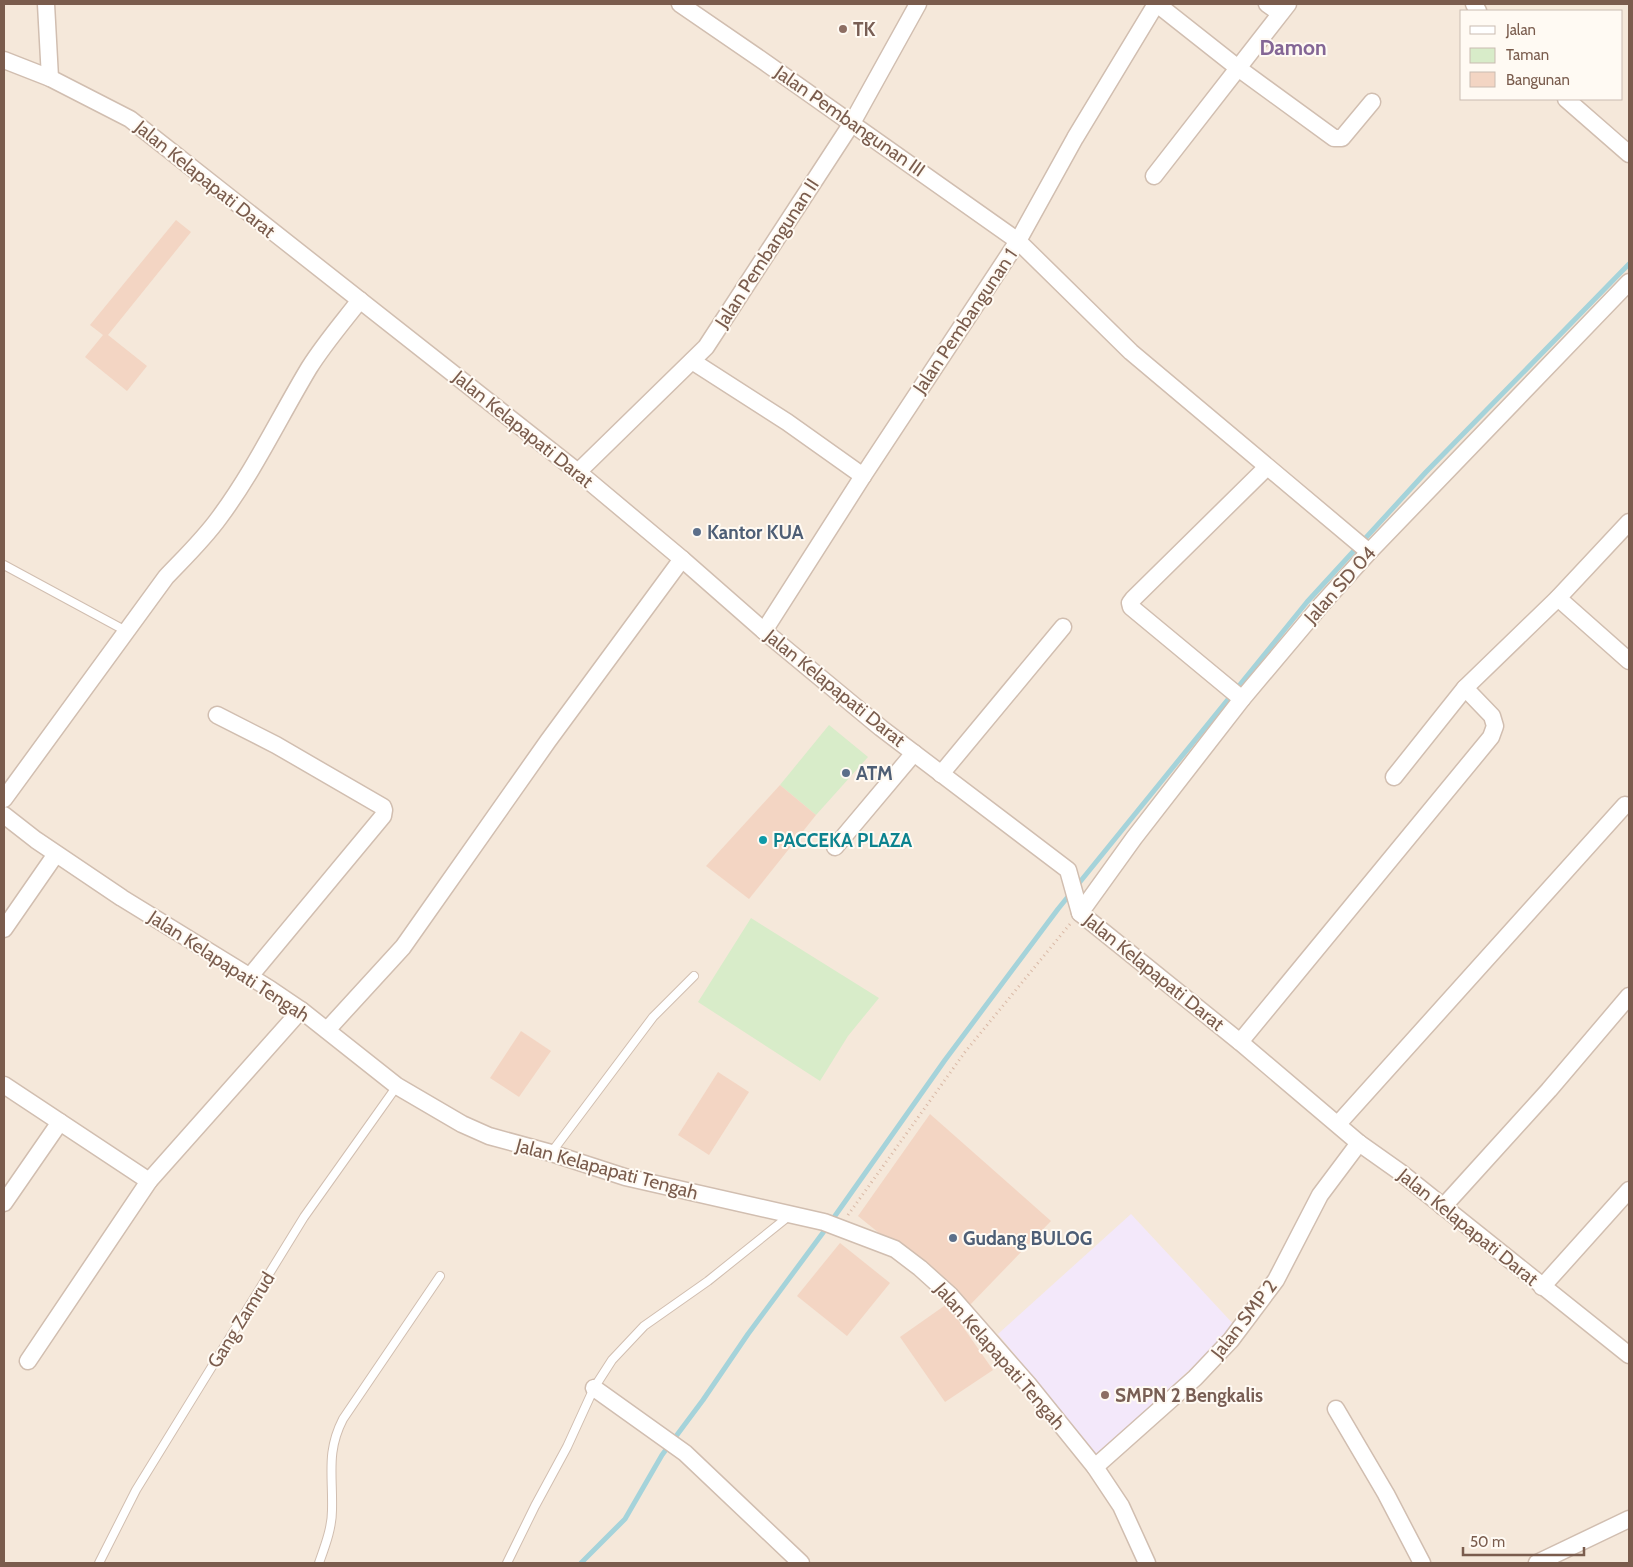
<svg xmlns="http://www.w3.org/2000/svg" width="1633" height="1567" viewBox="0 0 1633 1567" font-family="Cabin,sans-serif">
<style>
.residential{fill:#f5e8da;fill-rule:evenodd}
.education{fill:#f3e8fa}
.green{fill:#d8ecc9}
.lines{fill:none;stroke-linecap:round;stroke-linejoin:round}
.stream{stroke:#a5d3da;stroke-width:5}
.building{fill:#f3d5c3}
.service-casing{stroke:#d1beb0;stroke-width:10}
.minor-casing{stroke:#d1beb0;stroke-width:19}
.path{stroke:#d9b8a5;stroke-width:3;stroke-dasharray:1 4;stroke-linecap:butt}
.service{stroke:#fff;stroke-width:8}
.minor{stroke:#fff;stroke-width:16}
.education-dot{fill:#8d6e63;stroke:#fffaf3;stroke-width:2}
.service-dot{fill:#5c6f8a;stroke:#fffaf3;stroke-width:2}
.culture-dot{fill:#0f9aa8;stroke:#fffaf3;stroke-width:2}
.labels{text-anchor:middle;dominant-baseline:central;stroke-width:4;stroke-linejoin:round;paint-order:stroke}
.education-label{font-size:19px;font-weight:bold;fill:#785e54;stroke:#fffaf3;text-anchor:start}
.street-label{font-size:19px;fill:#7a5c4d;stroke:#fffaf3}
.service-label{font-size:19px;font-weight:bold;fill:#4e5e75;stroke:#fffaf3;text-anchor:start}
.culture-label{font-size:19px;font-weight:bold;fill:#0d838f;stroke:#fffaf3;text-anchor:start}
.quarter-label{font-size:21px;font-weight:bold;fill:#846695;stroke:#fffaf3}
</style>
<rect width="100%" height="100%" fill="#fdf6ec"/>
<path class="residential" d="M4 4H1629V1563H4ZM1462 11H1622V99H1462Z"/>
<path class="education" d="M1131 1214 1236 1327 1097 1455 998 1334Z"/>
<g class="green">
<path d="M829 725 868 757 816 815 780 785Z"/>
<path d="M751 918 879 998 848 1036 820 1081 698 1002Z"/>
</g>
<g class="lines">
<path class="stream" d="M581 1563 625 1519 662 1455 703 1400 748 1334 825 1230 945 1060 1058 909 1307 602 1426 472 1629 264"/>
</g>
<g class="building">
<path d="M176 220 191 232 108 335 147 366 127 391 85 357 103 335 90 325Z"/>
<path d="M780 785 816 815 749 899 706 866Z"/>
<path d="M521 1031 551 1051 519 1097 490 1078Z"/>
<path d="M718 1072 749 1092 709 1155 678 1135Z"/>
<path d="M930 1114 1051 1221 969 1306 858 1216Z"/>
<path d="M840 1243 890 1283 847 1336 797 1296Z"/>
<path d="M947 1304 993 1370 945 1402 900 1337Z"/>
</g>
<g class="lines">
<defs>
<g id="service">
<path d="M4 565 126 631"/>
<path d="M551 1153 653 1017 694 976"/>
<path d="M99 1563 136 1490 304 1217 397 1086"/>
<path d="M319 1563C325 1546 332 1528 332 1510 333 1475 326 1452 343 1419L440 1276"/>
<path d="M507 1563 535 1506 567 1447 594 1388 612 1360 644 1326 708 1281 789 1216"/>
</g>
<g id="minor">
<path d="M46 4 50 78"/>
<path d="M680 4 766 63 1018 241 1131 352 1369 552"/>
<path d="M1157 4 1238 68 1334 138H1342L1372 102"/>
<path d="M1267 4 1280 13"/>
<path d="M1474 4 1478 11"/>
<path d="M4 60 50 78 130 119 578 472 682 559 764 631 881 728 1068 870 1080 913 1240 1042 1359 1143 1400 1172 1629 1355"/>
<path d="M1566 99 1629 154"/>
<path d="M1154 176 1288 4"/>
<path d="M692 361 787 422 863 476"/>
<path d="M578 472 706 347 852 123 918 4"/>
<path d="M1558 598 1629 661"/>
<path d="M764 631 863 476 1018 241 1075 138 1156 4"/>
<path d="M1242 699 1131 607 1130 603 1133 599 1267 467"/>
<path d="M217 715 276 745 383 807 384 810 383 816 251 975"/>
<path d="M941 774 1063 627"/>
<path d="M1394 777 1465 688 1558 598 1629 522"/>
<path d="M4 799 166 577C184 558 203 540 219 518 254 471 279 418 309 368 324 344 343 322 360 300"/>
<path d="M4 815 36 840 122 898 270 989 301 1010 397 1086 462 1124 489 1136 551 1153 625 1177 824 1222 895 1249 920 1268 950 1295 1028 1384 1095 1467 1121 1506 1147 1563"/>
<path d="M835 847 914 753"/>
<path d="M1080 913 1134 838 1242 699 1322 604 1369 552 1629 282"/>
<path d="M4 929 56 854"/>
<path d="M327 1030 403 947 548 741 682 559"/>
<path d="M1240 1042 1491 737 1495 726 1492 716 1465 688"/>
<path d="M4 1085 149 1181"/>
<path d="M1338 1124 1625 805"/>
<path d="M4 1203 60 1122"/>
<path d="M1443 1207 1549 1090 1629 996"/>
<path d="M1542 1287 1629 1190"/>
<path d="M28 1361 149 1181 301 1010"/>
<path d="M594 1388 685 1453 801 1563"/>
<path d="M1336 1409 1386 1494 1422 1563"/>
<path d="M1095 1467 1195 1378 1231 1340 1276 1280 1320 1195 1359 1143"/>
<path d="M1537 1563 1629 1519"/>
</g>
</defs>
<use href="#service" class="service-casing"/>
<use href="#minor" class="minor-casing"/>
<path class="path" d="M848 1215 965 1052 1070 924"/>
<use href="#service" class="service"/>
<use href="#minor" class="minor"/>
</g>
<g class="education-dot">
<circle cx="843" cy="29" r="5"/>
<circle cx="1105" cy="1395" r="5"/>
</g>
<g class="service-dot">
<circle cx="697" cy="532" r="5"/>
<circle cx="846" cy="773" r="5"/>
<circle cx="953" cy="1238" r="5"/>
</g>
<circle class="culture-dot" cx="763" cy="840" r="5"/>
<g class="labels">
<g class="education-label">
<text x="853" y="29">TK</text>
<text x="1115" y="1395">SMPN 2 Bengkalis</text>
</g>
<g class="street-label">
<text transform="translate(850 121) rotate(35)">Jalan Pembangunan III</text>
<text transform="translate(205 179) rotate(39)">Jalan Kelapapati Darat</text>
<text transform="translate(767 253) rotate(-57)">Jalan Pembangunan II</text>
<text transform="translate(965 321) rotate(-56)">Jalan Pembangunan 1</text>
<text transform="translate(523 429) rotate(39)">Jalan Kelapapati Darat</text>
<text transform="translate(1340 585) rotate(-48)">Jalan SD 04</text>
<text transform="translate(835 688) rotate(39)">Jalan Kelapapati Darat</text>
<text transform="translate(229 966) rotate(33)">Jalan Kelapapati Tengah</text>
<text transform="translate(1154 972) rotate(39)">Jalan Kelapapati Darat</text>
<text transform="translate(607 1169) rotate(15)">Jalan Kelapapati Tengah</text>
<text transform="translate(1468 1227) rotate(39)">Jalan Kelapapati Darat</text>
<text transform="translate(1244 1319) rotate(-52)">Jalan SMP 2</text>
<text transform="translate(241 1320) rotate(-58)">Gang Zamrud</text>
<text transform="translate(1000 1356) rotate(49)">Jalan Kelapapati Tengah</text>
</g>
<g class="service-label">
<text x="707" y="532">Kantor KUA</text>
<text x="856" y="773">ATM</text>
<text x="963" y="1238">Gudang BULOG</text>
</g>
<g class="culture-label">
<text x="773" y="840">PACCEKA PLAZA</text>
</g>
<g class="quarter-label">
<text x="1293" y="47">Damon</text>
</g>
</g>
<rect width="1633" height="1567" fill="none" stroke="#7a5c4d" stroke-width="10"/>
<rect x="1460" y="10" width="162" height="90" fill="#fffaf3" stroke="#cabbb1"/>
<rect x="1470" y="26" width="25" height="8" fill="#ffffff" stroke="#cabbb1"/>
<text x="1506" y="35" font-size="15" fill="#7a5c4d">Jalan</text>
<rect x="1470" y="48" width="25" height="15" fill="#d8ecc9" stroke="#cabbb1"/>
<text x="1506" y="60" font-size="15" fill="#7a5c4d">Taman</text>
<rect x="1470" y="72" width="25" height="15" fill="#f3d5c3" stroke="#cabbb1"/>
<text x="1506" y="85" font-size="15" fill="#7a5c4d">Bangunan</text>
<path d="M1463 1547v8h121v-8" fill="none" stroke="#7a5c4d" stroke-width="2.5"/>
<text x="1470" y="1547" font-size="15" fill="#7a5c4d" stroke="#fffaf3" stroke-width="4" paint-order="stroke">50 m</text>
</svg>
